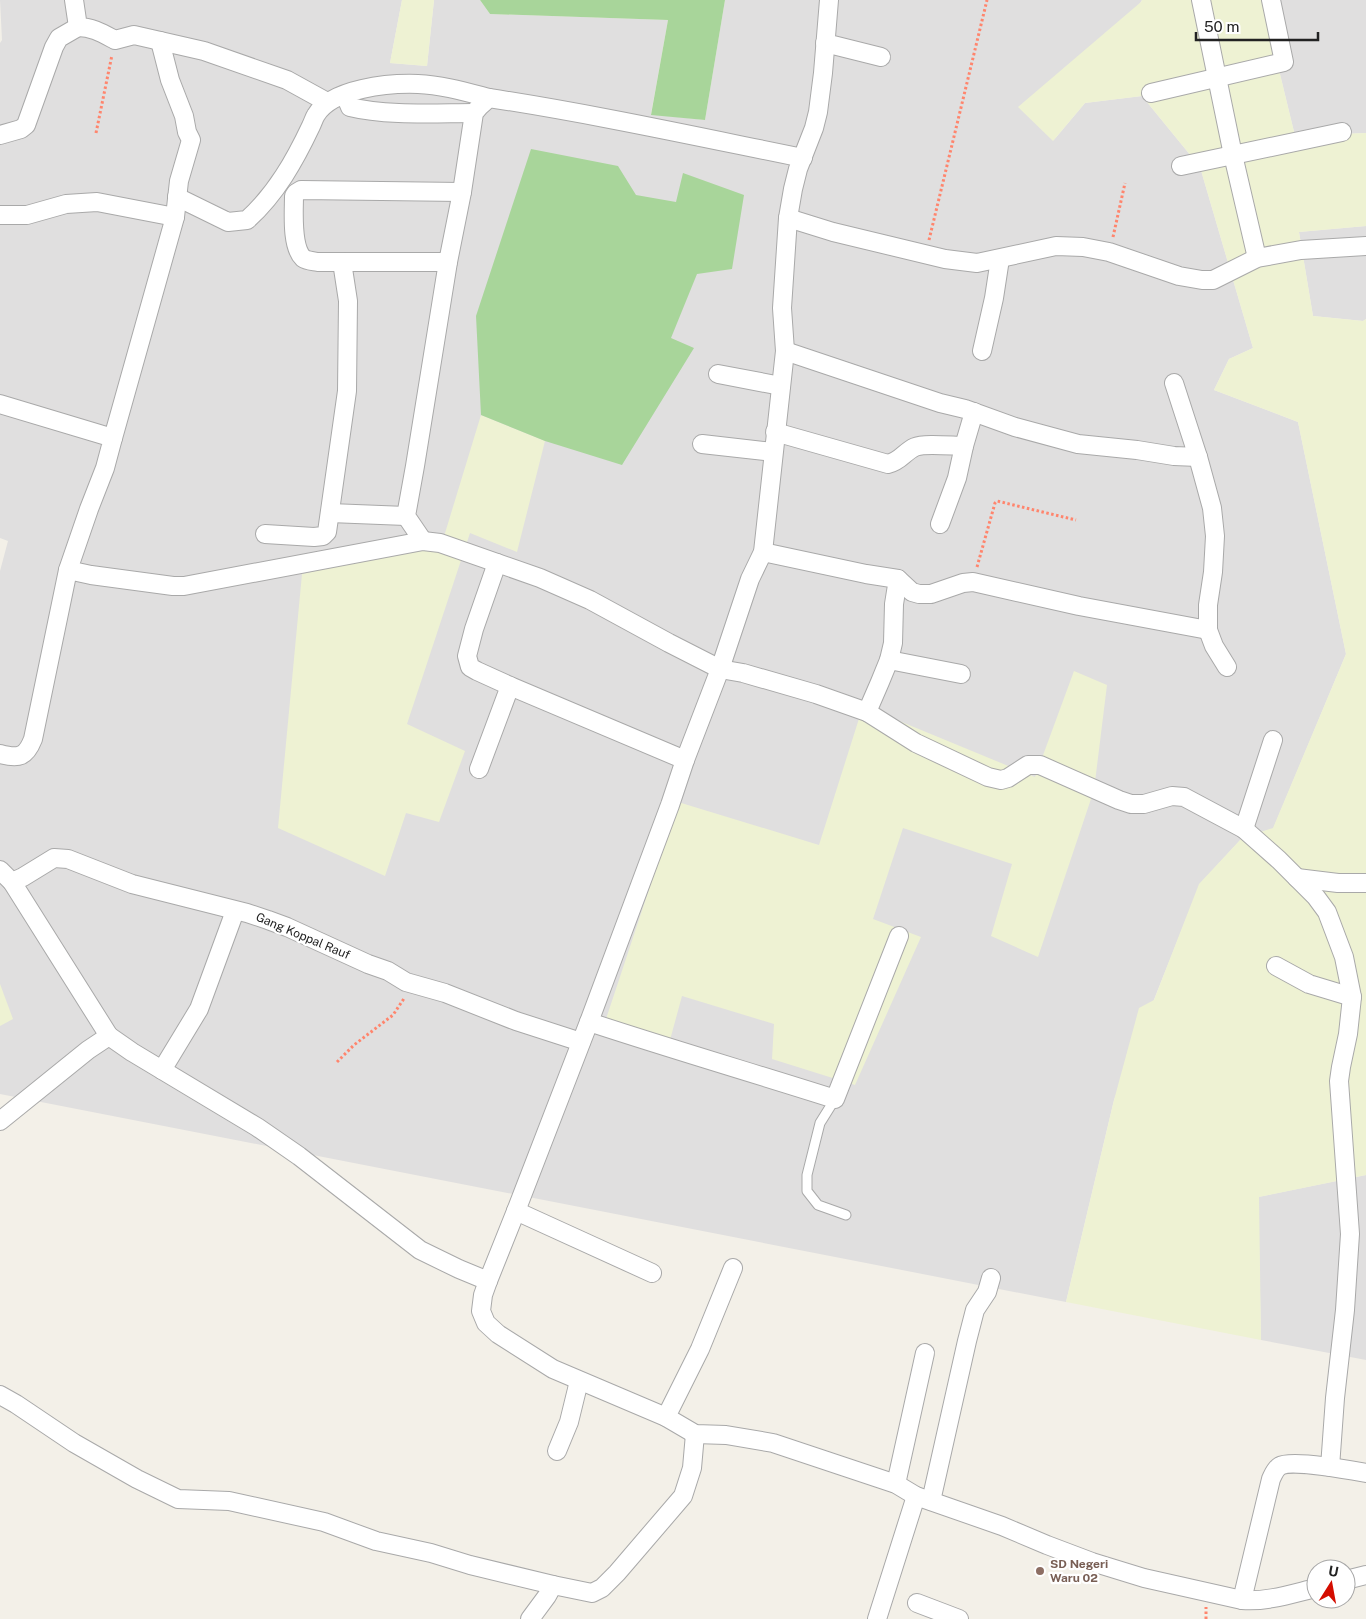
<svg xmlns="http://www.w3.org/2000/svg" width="1366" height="1619" viewBox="0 0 1366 1619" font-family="'Public Sans',sans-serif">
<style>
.residential{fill:#e0dfdf}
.farmland{fill:#eef2d3}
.forest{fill:#a8d59a}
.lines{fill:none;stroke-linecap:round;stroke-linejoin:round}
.lane-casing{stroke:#a9a9a9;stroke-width:11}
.street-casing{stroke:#a9a9a9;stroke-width:20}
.path{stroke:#ff856d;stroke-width:3;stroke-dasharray:2.5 2.5;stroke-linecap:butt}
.lane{stroke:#fff;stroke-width:9}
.street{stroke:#fff;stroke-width:18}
.education-dot{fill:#8d6e63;stroke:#fff;stroke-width:2}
.labels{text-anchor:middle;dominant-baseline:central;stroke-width:4.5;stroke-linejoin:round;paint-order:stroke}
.street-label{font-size:12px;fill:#222;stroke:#fff}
.education-label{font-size:12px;font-weight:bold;fill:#785e54;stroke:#fff;text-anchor:start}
</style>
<rect width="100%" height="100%" fill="#f3f0e8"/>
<g class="residential">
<path d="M0 0H402L390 63 427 66 434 0H480L490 14 668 20 651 114 705 120 725 0H1142L1053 141 1085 103 1142 96 1200 167 1253 348 1229 359 1214 390 1298 422 1346 654 1273 829 1242 838 1200 884 1114 1100 1066 1302 0 1094V571L8 541 0 538V43L2 40Z"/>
<path d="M1262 0H1366V133L1295 136Z"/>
<path d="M1366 226V319L1363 321 1313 316 1299 232Z"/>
<path d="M1366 1175V1360L1261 1340 1258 1197Z"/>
</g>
<g class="farmland">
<path d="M402 0H434L427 66 390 63Z"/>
<path d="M1142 0H1262L1295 136 1366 133V226L1299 232 1313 316 1363 321 1366 319V1175L1259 1197 1261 1340 1066 1302 1114 1100 1139 1008 1154 1000 1199 884 1242 838 1273 828 1346 654 1298 422 1214 390 1229 359 1253 348 1200 167 1142 96 1085 103 1053 141 1018 107 1141 2Z"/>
<path d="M481 415 545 441 517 552 470 533 407 724 465 751 439 822 406 813 385 876 278 828 302 574 442 543Z"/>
<path d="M1074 671 1107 685 1094 790 1038 957 991 936 1012 864 903 828 873 919 921 937 855 1085 772 1059 774 1024 682 996 670 1040 604 1025 678 802 819 845 863 706 1035 777Z"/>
<path d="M0 984 13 1019 0 1026Z"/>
</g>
<g class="forest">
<path d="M480 0H725L705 120 651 115 668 20 490 14Z"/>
<path d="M531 149 618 166 636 195 676 202 683 173 744 195 732 269 697 274 671 338 694 348 622 465 545 441 481 415 476 316Z"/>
</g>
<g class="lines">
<defs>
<path id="lane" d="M835 1099 820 1123 807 1175V1191L818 1205 846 1215"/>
<g id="street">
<path d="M74 0 78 27C92 27 102 33 115 40L134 35 204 51 287 80 327 102"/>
<path d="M829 0 823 73 818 112 814 128 798 169 793 189 788 218 782 308 785 351 763 552 750 579 720 669 685 760 670 805 589 1022 516 1211 488 1281 483 1295 481 1311 486 1323 498 1334 553 1369 666 1417 695 1434 726 1435 773 1443 896 1484 916 1496 1002 1526 1047 1545 1092 1562 1144 1578 1242 1600C1267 1602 1291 1594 1316 1588"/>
<path d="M1201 0 1233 155 1257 258"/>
<path d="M825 43 881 57"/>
<path d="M1151 93 1284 62 1271 0"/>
<path d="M345 95 350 107C386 116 436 113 474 113"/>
<path d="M0 135 21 129 26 125 54 47 59 38 78 27"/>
<path d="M1181 166 1342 132"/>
<path d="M177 197 228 222 247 220C276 194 295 160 311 126 313 122 314 118 316 115 332 88 389 83 418 84 442 85 466 92 489 98"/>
<path d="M0 215H27L66 204 97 202 175 217"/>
<path d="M788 218 833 232 945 259 977 263 1056 246 1083 247 1109 252 1179 276 1202 280H1213L1257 258 1301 250 1366 246"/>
<path d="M448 262H318C313 261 307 261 303 258 291 246 294 212 294 196L296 193 301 190 462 192"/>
<path d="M785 351 940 403 965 409 1015 427 1078 444 1137 450 1174 456 1198 457 1174 383"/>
<path d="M982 351 994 298 1000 259"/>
<path d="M718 374 781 386"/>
<path d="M0 404 113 438 105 468 89 509 68 570 33 739C26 757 19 759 0 754"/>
<path d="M775 432 888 464C901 461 904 452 915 447 924 443 953 446 964 446"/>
<path d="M113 438 175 217 179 181 191 140 187 132 184 116 170 80 160 41"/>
<path d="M702 444 773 452"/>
<path d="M1198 457 1212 508 1215 536 1213 572 1208 605V630L1214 646 1227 667"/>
<path d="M330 513 406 516"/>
<path d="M940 524 957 478 964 446 974 412"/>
<path d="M265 534 314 537 323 536 327 532 347 391 348 301 342 262"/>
<path d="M423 541 406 516 415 466 448 262 462 192 474 113 480 106 489 98C594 114 699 137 803 158"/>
<path d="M763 552 866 574 898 579 912 592 919 594H931L963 583 973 582 1079 606 1208 630"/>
<path d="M497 563 474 629 467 656 470 667 477 671 510 686 685 760"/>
<path d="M68 570 91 575 173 586H184L423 541 440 543 540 578 590 600 669 643 720 669 743 673 816 694 867 712 916 743 988 777 1001 780 1008 778 1028 765H1040L1119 800 1131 804H1144L1172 796 1184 797 1244 829 1279 860 1316 897 1327 912 1344 957 1352 997 1348 1034 1341 1067 1339 1081 1350 1234 1345 1310 1335 1398 1330 1467"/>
<path d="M889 660 961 674"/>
<path d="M867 712 880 682 889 660 893 643 894 604 898 579"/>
<path d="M479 769 510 686"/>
<path d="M1244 829 1273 740"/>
<path d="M0 870 12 882 23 877 54 858 68 859 132 884 247 913 268 920 287 927 368 964 388 971 406 982 445 993 516 1021 581 1042"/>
<path d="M1297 878 1338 883H1366"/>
<path d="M12 882 109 1036"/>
<path d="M1276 966 1309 984 1352 997"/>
<path d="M589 1022C671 1049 753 1073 835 1099L899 936"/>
<path d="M162 1070 199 1009 235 911"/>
<path d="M0 1121 88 1050 109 1036 132 1052 257 1127 299 1156 420 1250 459 1269 488 1281"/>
<path d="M516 1211 652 1273"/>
<path d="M0 1395 16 1404 74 1443 137 1479 178 1499 229 1501 324 1522 376 1541 431 1553 470 1565 553 1585"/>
<path d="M666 1417 700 1349 733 1268"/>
<path d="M557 1451 569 1422 579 1381"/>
<path d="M896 1484 925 1353"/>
<path d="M931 1501 967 1341 975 1310 987 1292 991 1278"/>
<path d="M1346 1580 1366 1575"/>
<path d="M1242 1600 1271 1479C1273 1475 1275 1469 1280 1466 1291 1459 1350 1470 1366 1473"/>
<path d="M917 1603 959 1619"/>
<path d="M530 1619 547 1596 553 1585 592 1593 602 1588 617 1573 683 1496 692 1468 695 1434"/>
<path d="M877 1619 916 1496"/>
</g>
</defs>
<use href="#lane" class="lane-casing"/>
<use href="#street" class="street-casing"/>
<g class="path">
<path d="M96 133 112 55"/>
<path d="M1113 237 1125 183"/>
<path d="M929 240 987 0"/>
<path d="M977 567 995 503 997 501 1076 520"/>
<path d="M337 1062 354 1045 393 1015 405 997"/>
<path d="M1206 1619V1607"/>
</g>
<use href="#lane" class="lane"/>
<use href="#street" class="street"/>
</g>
<circle class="education-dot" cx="1040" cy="1571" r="5"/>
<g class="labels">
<g class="street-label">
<text transform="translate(303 936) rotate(23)">Gang Koppal Rauf</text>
</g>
<g class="education-label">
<text x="1050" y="1564">SD Negeri<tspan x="1050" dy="14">Waru 02</tspan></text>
</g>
</g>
<g transform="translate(1331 1584) rotate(11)"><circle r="24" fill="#ffffff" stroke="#a7a7a7"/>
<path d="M0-4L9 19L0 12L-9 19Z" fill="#d40d00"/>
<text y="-8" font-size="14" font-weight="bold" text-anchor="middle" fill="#222222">U</text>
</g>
<path d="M1196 32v8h122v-8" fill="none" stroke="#222222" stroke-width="2.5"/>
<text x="1204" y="32" font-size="15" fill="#222222" stroke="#ffffff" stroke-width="4" paint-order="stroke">50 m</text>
</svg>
